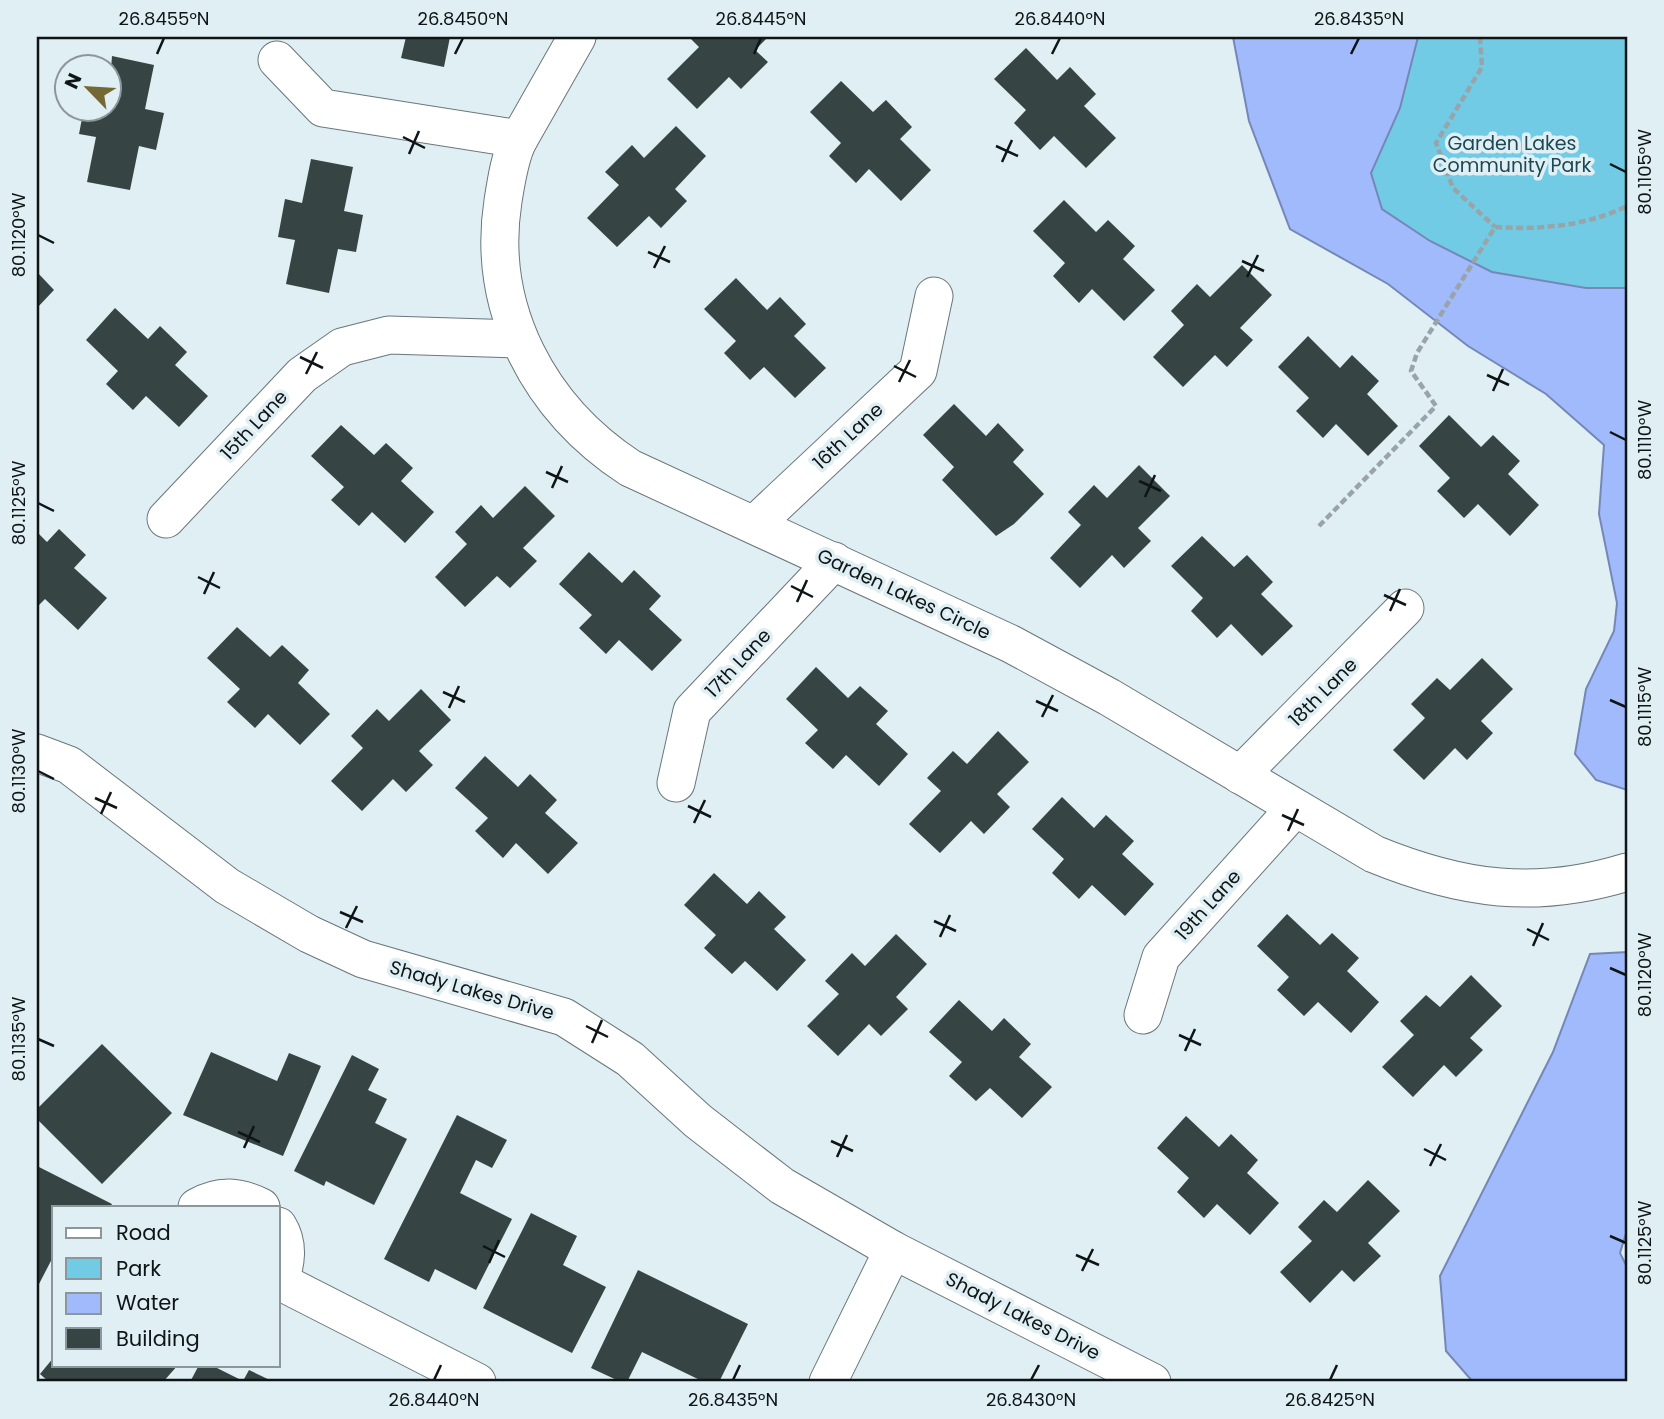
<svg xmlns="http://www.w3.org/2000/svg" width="1664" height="1419" viewBox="0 0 1664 1419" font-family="Poppins,sans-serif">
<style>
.green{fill:#72cbe5}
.water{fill:#a0bafc;stroke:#7488b7;stroke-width:2}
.building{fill:#364443}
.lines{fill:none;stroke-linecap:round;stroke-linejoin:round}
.minor-casing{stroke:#69777b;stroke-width:39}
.path{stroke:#98a4a8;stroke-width:4.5;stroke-dasharray:7 3.5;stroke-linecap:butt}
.minor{stroke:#fff;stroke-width:37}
.ticks{fill:none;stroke:#0f1416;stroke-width:2.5}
.labels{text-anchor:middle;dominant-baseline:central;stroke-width:7;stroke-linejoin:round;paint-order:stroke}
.park-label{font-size:19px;fill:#1c4854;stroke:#dfeff4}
.street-label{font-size:19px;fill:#0f1416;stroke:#dfeff4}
.neatline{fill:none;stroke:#0f1416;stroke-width:2.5}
.ticks-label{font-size:18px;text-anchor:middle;fill:#0f1416}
</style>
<rect width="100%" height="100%" fill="#dfeff4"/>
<path class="green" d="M1418 37H1627V288H1586L1492 273 1430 241 1382 209 1371 173 1400 108Z"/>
<g class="water">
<path d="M1233 37H1418L1400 108 1371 173 1382 209 1430 241 1492 272 1586 288H1627V790L1596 780 1575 754 1586 689 1614 631 1617 603 1599 514 1604 445 1546 394 1468 346 1388 284 1290 229 1249 121Z"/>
<path d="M1627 952V1230L1620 1253 1627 1267V1382H1473L1446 1351 1440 1276 1553 1052 1590 954Z"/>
</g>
<g class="building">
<path d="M406 37H450L444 67 401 58Z"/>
<path d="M689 37H768L755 50 768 62 741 89 729 77 697 109 667 79 699 47Z"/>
<path d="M1026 48 1057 80 1070 67 1096 94 1084 106 1116 138 1086 168 1054 136 1040 150 1014 123 1026 110 994 79Z"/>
<path d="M112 56 154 65 145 109 164 113 156 150 139 146 130 190 87 182 96 137 79 134 84 108H108Z"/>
<path d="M841 81 873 112 886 100 912 127 900 139 931 170 901 201 869 169 856 183 829 156 841 143 810 112Z"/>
<path d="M676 126 706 156 675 189 687 201 661 228 649 216 617 247 587 218 619 185 605 172 632 145 644 158Z"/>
<path d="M311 159 353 167 344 211 363 215 356 252 338 249 329 293 286 284 295 240 278 237 285 199 302 203Z"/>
<path d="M1064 200 1096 232 1108 220 1135 246 1123 259 1155 290 1124 321 1092 289 1079 303 1053 276 1065 263 1033 231Z"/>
<path d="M1242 265 1272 295 1240 328 1253 340 1227 367 1215 355 1183 387 1153 357 1184 325 1171 311 1197 284 1210 297Z"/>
<path d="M37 272 54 290 37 308Z"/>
<path d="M736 278 767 310 780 297 806 324 794 336 826 368 795 398 764 367 750 380 724 353 736 341 704 309Z"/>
<path d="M115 308 148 339 160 326 187 352 175 365 208 396 179 427 146 396 133 410 106 384 118 371 86 340Z"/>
<path d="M1308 336 1340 368 1352 355 1379 381 1367 394 1398 426 1368 456 1336 424 1323 438 1296 411 1309 398 1278 367Z"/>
<path d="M954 404 986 436 998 423 1024 450 1013 462 1044 494 1014 524 996 536 942 480 954 467 923 435Z"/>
<path d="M1449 415 1481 447 1493 435 1520 461 1508 474 1539 505 1510 536 1478 504 1464 518 1437 491 1450 478 1419 446Z"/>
<path d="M341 425 374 455 386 443 413 468 401 481 434 512 405 543 372 512 359 526 331 500 344 487 311 456Z"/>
<path d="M1139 465 1170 496 1138 528 1151 541 1124 568 1112 555 1080 588 1050 558 1081 525 1068 512 1094 485 1107 498Z"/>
<path d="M525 486 555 516 523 548 537 561 510 588 497 576 465 607 435 577 467 544 455 532 481 505 493 518Z"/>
<path d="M59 529 86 555 74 568 107 598 78 630 45 599 37 607V532L47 542Z"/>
<path d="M1202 536 1234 567 1247 555 1273 582 1261 594 1293 626 1262 656 1231 624 1217 638 1191 611 1203 598 1171 566Z"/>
<path d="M589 552 622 583 634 570 661 596 649 609 682 640 652 671 619 640 606 654 579 628 592 615 559 584Z"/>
<path d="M237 627 270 657 282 645 309 670 298 683 330 714 300 745 268 714 255 728 227 702 240 689 207 658Z"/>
<path d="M1482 658 1513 689 1481 721 1493 733 1467 760 1455 748 1424 780 1393 750 1425 718 1411 704 1437 678 1450 690Z"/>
<path d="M816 667 848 698 860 686 888 711 876 724 908 754 879 786 846 755 833 769 805 743 818 730 786 699Z"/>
<path d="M421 689 451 720 419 751 433 765 406 792 393 779 362 811 331 781 363 748 351 736 377 709 389 721Z"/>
<path d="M998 731 1029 762 997 794 1010 807 984 834 971 821 940 853 909 824 941 791 927 778 953 751 967 764Z"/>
<path d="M485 756 518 787 530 774 557 800 545 813 578 843 548 874 516 843 503 858 475 831 488 818 455 788Z"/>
<path d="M1062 797 1094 828 1106 815 1134 841 1122 854 1154 884 1125 916 1092 885 1079 899 1052 873 1064 859 1032 829Z"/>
<path d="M714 873 747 904 759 891 786 917 774 929 806 960 777 991 745 961 732 974 704 948 716 935 684 905Z"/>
<path d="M1287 914 1320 945 1332 933 1359 958 1347 971 1379 1002 1351 1033 1318 1002 1304 1016 1277 990 1289 977 1257 946Z"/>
<path d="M896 934 927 964 896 997 908 1009 881 1036 869 1024 838 1056 807 1026 839 994 825 981 852 953 865 966Z"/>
<path d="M1471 975 1502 1006 1470 1038 1483 1050 1456 1077 1444 1065 1413 1097 1382 1067 1414 1035 1400 1021 1426 995 1440 1007Z"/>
<path d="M959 1000 992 1031 1004 1018 1031 1044 1019 1057 1052 1087 1022 1118 990 1088 976 1101 949 1076 962 1062 929 1032Z"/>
<path d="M102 1044 172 1113 102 1184 37 1119V1109Z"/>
<path d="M211 1052 277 1081 289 1053 321 1066 283 1156 183 1115Z"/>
<path d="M352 1055 379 1069 368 1090 387 1099 375 1123 407 1139 374 1205 326 1181 324 1186 294 1171Z"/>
<path d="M457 1115 507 1140 492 1168 476 1160 460 1193 512 1219 476 1290 435 1269 429 1282 384 1259Z"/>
<path d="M1186 1116 1219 1147 1231 1134 1258 1160 1247 1173 1279 1203 1250 1235 1217 1204 1204 1218 1177 1192 1189 1178 1157 1148Z"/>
<path d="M37 1166 112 1204 110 1207H54V1255L39 1284 37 1283Z"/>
<path d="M1368 1180 1400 1211 1368 1243 1381 1256 1354 1282 1342 1270 1310 1303 1280 1272 1312 1241 1298 1227 1324 1200 1337 1212Z"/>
<path d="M531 1213 577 1236 563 1265 606 1287 572 1353 483 1308Z"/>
<path d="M638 1270 748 1324 719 1382H704L642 1352 627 1382H621L591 1368Z"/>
<path d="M54 1357V1365H178L163 1382H49L40 1374Z"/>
<path d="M199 1365H211L243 1381 249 1370 274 1382H190Z"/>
</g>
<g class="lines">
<defs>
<g id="minor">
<path d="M577 37C558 71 538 105 519 139 510 155 506 182 503 201 486 310 540 409 630 468L1011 644 1109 697 1374 854C1462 890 1536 900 1627 872"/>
<path d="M277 60 323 108 519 139"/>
<path d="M166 519 302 375 342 347 389 335 519 339"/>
<path d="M754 525 918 371 934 296"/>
<path d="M37 753 69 765 227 886 309 934 363 959 564 1017 630 1059 698 1121 782 1186 893 1250 1152 1382"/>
<path d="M1240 775 1405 608"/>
<path d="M676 783 692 711 834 561"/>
<path d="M1143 1015 1161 957 1295 808"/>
<path d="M197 1207C220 1194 239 1196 261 1207"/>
<path d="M278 1226C289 1243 287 1265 278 1283"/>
<path d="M279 1281 477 1382"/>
<path d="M828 1382 893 1250"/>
</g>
</defs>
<use href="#minor" class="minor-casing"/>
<g class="path">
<path d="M1480 37 1482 67 1436 143 1453 188 1495 227"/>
<path d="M1319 526 1436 406 1411 371 1417 353 1495 227C1540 230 1586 226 1627 206"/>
</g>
<use href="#minor" class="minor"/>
</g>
<path class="ticks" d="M157 54 164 38M455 54 463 38M754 54 761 38M1052 54 1060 38M1351 54 1359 38M403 137 425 148M996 146 1018 156M409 154 419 131M1002 162 1012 140M1610 164 1626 172M38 235 54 243M648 252 670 262M1242 261 1264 271M654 268 665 246M1247 277 1258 255M300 357 323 368M894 366 916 377M306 374 317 352M1487 375 1509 385M899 382 910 360M1493 391 1503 369M1610 432 1626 440M546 472 568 482M1139 481 1161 491M552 488 562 466M1145 497 1155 475M38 503 54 511M198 577 220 588M791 586 813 597M204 594 214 572M1384 595 1406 605M797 602 807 580M1390 611 1400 589M443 692 465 702M1610 700 1626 707M1036 701 1058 711M449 708 459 686M1042 717 1053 695M38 771 54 779M95 798 117 808M688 806 711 817M101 814 111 792M1282 815 1304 825M694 823 705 800M1288 831 1298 809M340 912 363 922M934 921 956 931M346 928 357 906M1527 929 1549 940M940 937 950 915M1533 946 1543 923M1610 968 1626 975M586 1026 608 1037M1179 1035 1201 1045M38 1039 54 1046M592 1043 602 1020M1185 1051 1195 1029M238 1132 260 1142M831 1141 853 1151M244 1148 254 1126M1424 1149 1446 1160M837 1157 847 1135M1430 1166 1441 1144M1610 1236 1626 1243M483 1246 505 1257M1076 1255 1099 1265M489 1263 499 1240M1082 1271 1093 1249M434 1380 441 1365M733 1380 740 1365M1031 1380 1039 1365M1330 1380 1337 1365"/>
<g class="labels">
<g class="park-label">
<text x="1512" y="143">Garden Lakes<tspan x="1512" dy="22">Community Park</tspan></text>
</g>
<g class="street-label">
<text transform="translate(254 425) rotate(-47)">15th Lane</text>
<text transform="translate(848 436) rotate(-43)">16th Lane</text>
<text transform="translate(904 594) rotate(25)">Garden Lakes Circle</text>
<text transform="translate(738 663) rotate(-47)">17th Lane</text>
<text transform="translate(1323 692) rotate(-45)">18th Lane</text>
<text transform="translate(1208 905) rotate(-48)">19th Lane</text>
<text transform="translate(472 990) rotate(16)">Shady Lakes Drive</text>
<text transform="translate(1023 1316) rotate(27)">Shady Lakes Drive</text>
</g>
</g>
<rect width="1664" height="1419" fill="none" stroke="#dfeff4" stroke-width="77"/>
<rect x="52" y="1206" width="228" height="161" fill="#dfeff4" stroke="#8c979b" stroke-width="2"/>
<rect x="66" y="1228" width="35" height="10" fill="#ffffff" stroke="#8c979b" stroke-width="2"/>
<text x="116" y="1240" font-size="21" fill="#0f1416">Road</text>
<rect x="66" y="1258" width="35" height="21" fill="#72cbe5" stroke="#8c979b" stroke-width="2"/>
<text x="116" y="1276" font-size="21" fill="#0f1416">Park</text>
<rect x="66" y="1293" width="35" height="21" fill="#a0bafc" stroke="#8c979b" stroke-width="2"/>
<text x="116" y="1310" font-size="21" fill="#0f1416">Water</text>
<rect x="66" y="1328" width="35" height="21" fill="#364443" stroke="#8c979b" stroke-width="2"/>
<text x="116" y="1346" font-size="21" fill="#0f1416">Building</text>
<g transform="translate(88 88) rotate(295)"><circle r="33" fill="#dfeff4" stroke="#8c979b" stroke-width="2"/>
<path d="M0-5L12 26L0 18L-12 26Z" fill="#746835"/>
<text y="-10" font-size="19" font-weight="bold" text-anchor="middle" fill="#0f1416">N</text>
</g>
<rect x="38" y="38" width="1588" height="1342" class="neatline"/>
<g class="ticks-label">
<text x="164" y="25">26.8455°N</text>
<text x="463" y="25">26.8450°N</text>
<text x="761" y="25">26.8445°N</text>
<text x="1060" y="25">26.8440°N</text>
<text x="1359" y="25">26.8435°N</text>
<text transform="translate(1645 172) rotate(-90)" y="6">80.1105°W</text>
<text transform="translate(19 235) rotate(-90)" y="6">80.1120°W</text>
<text transform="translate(1645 440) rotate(-90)" y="6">80.1110°W</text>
<text transform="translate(19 503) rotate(-90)" y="6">80.1125°W</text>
<text transform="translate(1645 707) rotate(-90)" y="6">80.1115°W</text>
<text transform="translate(19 771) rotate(-90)" y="6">80.1130°W</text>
<text transform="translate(1645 975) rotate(-90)" y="6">80.1120°W</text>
<text transform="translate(19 1039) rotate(-90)" y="6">80.1135°W</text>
<text transform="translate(1645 1243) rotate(-90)" y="6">80.1125°W</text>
<text x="434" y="1406">26.8440°N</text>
<text x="733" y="1406">26.8435°N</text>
<text x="1031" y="1406">26.8430°N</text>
<text x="1330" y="1406">26.8425°N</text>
</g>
</svg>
